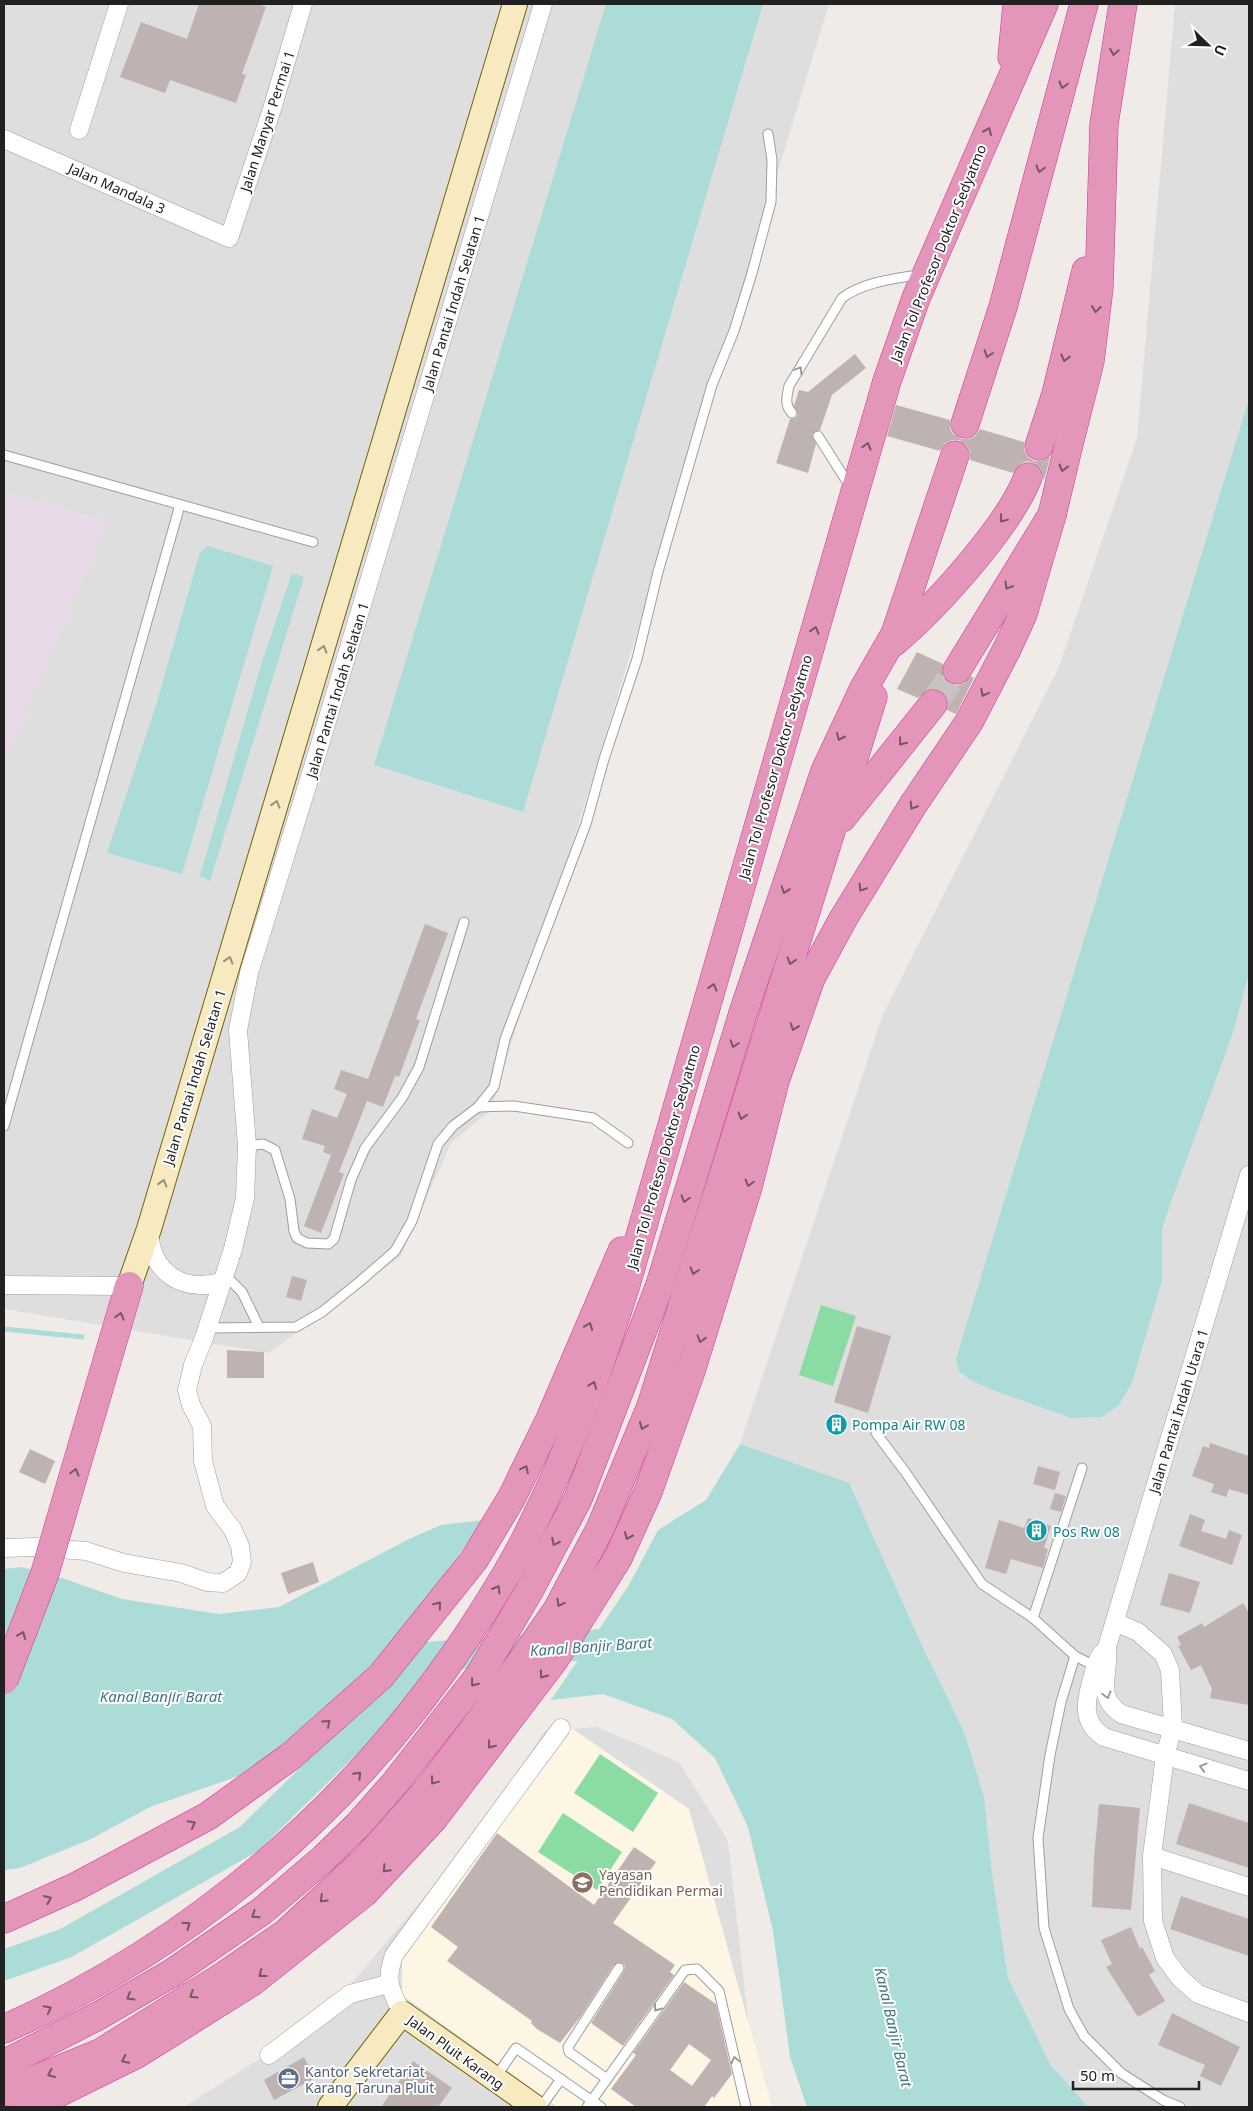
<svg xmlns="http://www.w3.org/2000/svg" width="1253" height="2111" viewBox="0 0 1253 2111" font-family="'Noto Sans',sans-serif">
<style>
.residential{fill:#dfdede}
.industrial{fill:#e8dae9}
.education{fill:#fef6e4}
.pitch{fill:#8bdba5}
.water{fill:#abdcd8}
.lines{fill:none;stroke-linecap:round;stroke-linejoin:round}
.stream{stroke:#abdcd8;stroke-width:5}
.river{stroke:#abdcd8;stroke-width:30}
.building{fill:#beb3b1;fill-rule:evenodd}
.highway-tunnel{stroke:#c7c3c0;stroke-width:28;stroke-dasharray:28 14;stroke-linecap:butt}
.lane-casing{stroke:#9e9e9e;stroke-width:11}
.street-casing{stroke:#9e9e9e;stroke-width:19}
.secondary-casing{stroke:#75610b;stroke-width:26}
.highway-casing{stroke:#d33198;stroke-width:29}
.lane{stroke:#fff;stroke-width:9}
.street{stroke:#fff;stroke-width:18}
.secondary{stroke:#f7eac0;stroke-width:24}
.highway{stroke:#e395ba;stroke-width:28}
.highway-bridge-casing{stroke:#d33198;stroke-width:29;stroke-linecap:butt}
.highway-bridge{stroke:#e395ba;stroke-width:28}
.oneway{stroke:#785566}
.oneway2{stroke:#9b9b9b}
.oneway3{stroke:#979078}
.labels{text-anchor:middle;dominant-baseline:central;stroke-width:4;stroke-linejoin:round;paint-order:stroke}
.street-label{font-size:14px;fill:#212121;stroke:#fff}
.culture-label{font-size:14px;fill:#0d838f;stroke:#fff;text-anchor:start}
.education-label{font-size:14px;fill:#785e54;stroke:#fff;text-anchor:start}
.service-label{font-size:14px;fill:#4e5e75;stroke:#fff;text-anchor:start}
.water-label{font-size:15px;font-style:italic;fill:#417886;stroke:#fff}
</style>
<rect width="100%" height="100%" fill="#f1ebe8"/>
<g class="residential">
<path d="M4 4H829L491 1110 451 1143 401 1256 269 1353 4 1309Z"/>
<path d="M1175 4H1249V2107H1088L1050 2064 1008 1978 992 1872 984 1797 965 1734 919 1639 740 1444 883 1014 1059 667 1137 438Z"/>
<path d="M597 1727 679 1762 728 1841 758 2107H184L319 2021 463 1852 545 1731Z"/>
</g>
<path class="industrial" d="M4 492 107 521 4 763Z"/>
<path class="education" d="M570 1727 689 1809 772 2107H557L402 1995V1956Z"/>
<g class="pitch">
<path d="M821 1305 856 1316 833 1386 799 1375Z"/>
<path d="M600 1754 658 1793 633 1832 574 1793Z"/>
<path d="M563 1813 622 1852 597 1890 538 1852Z"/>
</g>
<g class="water">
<path d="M606 4H763L523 812 374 765Z"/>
<path d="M1249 399V973L1233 1033 1171 1202 1162 1229V1281L1132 1382 1119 1405 1102 1417 1071 1418 990 1389 969 1379 958 1370 956 1359Z"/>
<path d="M208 546 273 566 182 874 107 853 155 709 200 552Z"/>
<path d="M292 573 304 577 210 881 200 876 261 665Z"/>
<path d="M740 1444 849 1483 919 1639 965 1734 984 1797 992 1872 1008 1978 1050 2064 1088 2107H807L790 2057 773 1931 748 1827 715 1758 672 1719 603 1694 551 1700 629 1585 658 1530 706 1500Z"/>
<path d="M484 1520 372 1675 256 1770 150 1807 91 1839 20 1868 4 1870V1569L22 1567 62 1578 122 1599 219 1614 279 1607 409 1539 441 1525Z"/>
</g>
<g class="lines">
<path class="stream" d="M4 1329 82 1337"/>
<g class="river">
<path d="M372 1661 628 1642"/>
<path d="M4 1965 66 1943 249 1839 434 1657"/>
</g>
</g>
<g class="building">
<path d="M199 4H258L266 7 242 74 246 75 236 103 170 80 165 93 120 77 141 22 187 39Z"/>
<path d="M855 354 866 368 832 395 820 430 812 434 816 444 808 473 776 463 790 419 796 418 798 415 794 406 799 390 808 392Z"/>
<path d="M896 405 950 420V428L953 434 961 439H969L975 436 980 429 1024 442V450L1028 457 1034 461H1042L1050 457 1044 481 1041 469 1034 463 1027 461 1020 464 1013 473 970 460V452L967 445 959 440H952L945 443 940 451 887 436Z"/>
<path d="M917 652 943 664V677L949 684 957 686 965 683 971 676 974 678 956 714 947 710V698L943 692 936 689 927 690 918 698 897 689Z"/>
<path d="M425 924 448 933 416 1019 420 1020 399 1077 395 1076 383 1107 367 1101 339 1172 344 1174 321 1233 304 1226 331 1155 323 1152 325 1146 302 1139 312 1109 337 1118 347 1094 334 1089 341 1070 368 1079Z"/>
<path d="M292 1276 307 1280 301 1301 286 1297Z"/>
<path d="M857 1326 891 1336 868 1413 834 1402Z"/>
<path d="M227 1350 264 1352V1378H227Z"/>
<path d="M1210 1443 1249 1456V1495L1229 1489 1226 1497 1211 1492 1214 1484 1192 1476 1203 1446 1209 1448Z"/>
<path d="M30 1449 55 1461 45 1484 19 1472Z"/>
<path d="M1038 1466 1060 1472 1055 1490 1033 1484Z"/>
<path d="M1055 1493 1066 1496 1061 1512 1050 1509Z"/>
<path d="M1190 1514 1205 1520 1201 1531 1226 1539 1229 1530 1242 1535 1232 1565 1179 1546Z"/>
<path d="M1028 1518 1051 1526 1044 1548 1048 1549 1043 1568 1011 1559 1006 1574 985 1568 999 1520 1024 1528Z"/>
<path d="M313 1562 319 1582 288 1594 281 1573Z"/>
<path d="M1169 1573 1200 1582 1190 1613 1160 1605Z"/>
<path d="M1243 1603 1249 1613V1705L1210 1698 1212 1689 1201 1665 1191 1670 1178 1646 1181 1645 1177 1637 1202 1623 1204 1627Z"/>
<path d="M1189 1803 1249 1823V1868L1176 1844Z"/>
<path d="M1099 1804 1140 1808 1131 1910 1092 1907 1094 1857Z"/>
<path d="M497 1833 594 1905 634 1847 656 1862 613 1923 675 1965 670 1972 674 1975 623 2046 591 2023 624 1971 625 1966 622 1963 614 1965 581 2016 560 2043 537 2029 531 2023 532 2021 447 1961 458 1947 431 1927Z"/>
<path d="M1181 1896 1249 1919V1956L1170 1929Z"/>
<path d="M1131 1927 1140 1949 1142 1947 1155 1971 1149 1975 1165 2001 1138 2017 1106 1967 1112 1964 1101 1940Z"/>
<path d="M684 1982 716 2004 732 2074 714 2098 712 2096 704 2107H636L611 2089 636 2055 633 2053ZM689 2044 711 2060 692 2086 670 2070Z"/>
<path d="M1172 2013 1240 2047 1221 2086 1200 2076 1205 2065 1158 2045Z"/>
<path d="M304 2057 315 2078 274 2100 264 2080Z"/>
<path d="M413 2061 452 2088 438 2107H381Z"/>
</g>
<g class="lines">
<path class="highway-tunnel" d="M933 704 957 670"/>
<defs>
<g id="lane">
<path d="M792 413C784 405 787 396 789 386L842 298C865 281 895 279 923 274"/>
<path d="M818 436 851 488"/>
<path d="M4 455 313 542"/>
<path d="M478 1107 514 1106 593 1118 628 1143"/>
<path d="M4 1126 180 505"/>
<path d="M247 1146 263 1144 275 1150 290 1199 294 1231 297 1238 307 1243 328 1244 334 1239 351 1180 365 1148 402 1098 419 1067 464 922"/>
<path d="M224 1274 242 1292 259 1327"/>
<path d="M207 1328 296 1327 322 1312 358 1283 395 1251 412 1221 438 1144 453 1126 478 1107 494 1087 505 1039 586 824 604 759 637 659 658 572 712 385 734 331 752 273 771 202 772 160 768 134"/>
<path d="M876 1433 906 1473 982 1584 1033 1618 1075 1656 1097 1667"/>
<path d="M1033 1618 1082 1468"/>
<path d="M1075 1656 1061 1702 1050 1755 1038 1838 1044 1928 1069 2009 1084 2036 1121 2073 1163 2100 1180 2107"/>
<path d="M495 2078 516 2048 601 2107"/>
<path d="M607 2079 569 2052 568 2047 619 1968"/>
<path d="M541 2107 561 2079"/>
<path d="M587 2107 685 1970 697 1969 719 1991 746 2107"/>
</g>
<g id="street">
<path d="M79 130 119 4"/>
<path d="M4 139 229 238 272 109 303 4"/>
<path d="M1249 1175 1107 1647C1110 1675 1094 1695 1121 1714L1249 1751"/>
<path d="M149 1231C151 1272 181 1293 221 1282"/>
<path d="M4 1285 129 1286"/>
<path d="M4 1548 34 1547 86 1551 124 1563 181 1573 207 1582 223 1583 238 1573 242 1562 240 1546 233 1530 215 1506 203 1461 202 1426 191 1405 187 1390 193 1365 204 1338 233 1249 245 1198 247 1146 238 1030 249 973 317 754 543 4"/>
<path d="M1115 1622 1138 1632 1163 1654 1170 1670 1173 1727 1165 1756 1152 1856 1153 1921 1165 1958 1180 1978 1198 1994 1249 2013"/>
<path d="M1102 1653C1097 1659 1095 1667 1093 1675 1086 1699 1080 1722 1104 1737L1249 1781"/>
<path d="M1152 1856 1249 1887"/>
<path d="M402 2013C390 1989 385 1982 394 1955L561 1728"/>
<path d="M269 2055 350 1994 388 1984"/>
</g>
<g id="secondary">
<path d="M129 1286 149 1229 515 4"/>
<path d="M330 2107 402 2013 535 2107"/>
</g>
<g id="highway">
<path d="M1012 57 1017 4"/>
<path d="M965 424 1003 307 1084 4"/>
<path d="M1039 446 1056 394 1086 271"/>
<path d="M894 642C936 607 1009 526 1028 477"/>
<path d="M957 670 1052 515 1067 452 1090 361 1099 288 1104 124 1123 4"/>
<path d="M842 818 933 704"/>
<path d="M61 1518 129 1286"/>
<path d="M4 1919 75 1887 208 1816 291 1756 381 1676 474 1560 512 1497 550 1419 622 1251"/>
<path d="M4 2029C193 1945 353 1807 468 1635 491 1600 514 1564 532 1526 571 1447 601 1365 627 1281L887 381 916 298 1044 4"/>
<path d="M4 2064 98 2016 172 1973 262 1911 324 1858 357 1826 395 1783 479 1676 529 1591 578 1499 660 1285 743 1013 825 771 864 688 895 634 955 455"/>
<path d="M4 2092 100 2053 225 1975 286 1933 366 1859 429 1788 485 1714 557 1610 600 1529 651 1406 873 697"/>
<path d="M22 2107 40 2102 137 2054 252 1982 364 1893 434 1818 554 1660 618 1558 648 1492 691 1371 748 1187 775 1081 811 978 843 919 913 805 969 722 1007 649 1023 614 1052 515"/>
</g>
</defs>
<use href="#lane" class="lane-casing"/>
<use href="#street" class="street-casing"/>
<use href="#secondary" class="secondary-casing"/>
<use href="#highway" class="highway-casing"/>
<use href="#lane" class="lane"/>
<use href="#street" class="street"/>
<use href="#secondary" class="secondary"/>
<use href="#highway" class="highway"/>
<defs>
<path id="highway-bridge" d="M4 1680 45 1573 61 1518"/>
</defs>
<use href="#highway-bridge" class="highway-bridge-casing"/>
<use href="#highway-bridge" class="highway-bridge"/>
</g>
<defs><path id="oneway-chevron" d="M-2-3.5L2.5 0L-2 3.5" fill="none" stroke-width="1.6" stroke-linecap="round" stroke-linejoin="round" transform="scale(1.25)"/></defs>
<g class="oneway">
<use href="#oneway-chevron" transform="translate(1114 52) rotate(100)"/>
<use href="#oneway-chevron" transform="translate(1063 85) rotate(105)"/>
<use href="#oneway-chevron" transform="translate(988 131) rotate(-67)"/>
<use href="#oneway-chevron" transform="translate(1040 169) rotate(105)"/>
<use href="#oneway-chevron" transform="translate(1096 309) rotate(97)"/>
<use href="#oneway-chevron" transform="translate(988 354) rotate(108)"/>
<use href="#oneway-chevron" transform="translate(1065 358) rotate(104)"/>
<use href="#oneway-chevron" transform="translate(867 446) rotate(-74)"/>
<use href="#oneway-chevron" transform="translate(1063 468) rotate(104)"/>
<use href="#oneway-chevron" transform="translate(1003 519) rotate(127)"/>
<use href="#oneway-chevron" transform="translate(1008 586) rotate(121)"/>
<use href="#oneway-chevron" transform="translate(815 630) rotate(-73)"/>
<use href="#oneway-chevron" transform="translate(984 693) rotate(118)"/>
<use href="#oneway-chevron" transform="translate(840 737) rotate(114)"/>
<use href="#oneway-chevron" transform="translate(902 742) rotate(128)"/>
<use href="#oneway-chevron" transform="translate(913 806) rotate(123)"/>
<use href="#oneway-chevron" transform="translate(862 888) rotate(122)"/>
<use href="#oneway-chevron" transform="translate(785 890) rotate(109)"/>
<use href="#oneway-chevron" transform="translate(791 961) rotate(107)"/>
<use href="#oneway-chevron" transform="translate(713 987) rotate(-73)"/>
<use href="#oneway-chevron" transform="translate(794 1027) rotate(109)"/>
<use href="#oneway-chevron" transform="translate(734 1044) rotate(108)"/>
<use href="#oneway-chevron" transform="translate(742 1116) rotate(107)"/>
<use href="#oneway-chevron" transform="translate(749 1183) rotate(105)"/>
<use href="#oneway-chevron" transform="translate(685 1199) rotate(106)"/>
<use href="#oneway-chevron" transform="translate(694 1271) rotate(108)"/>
<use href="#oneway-chevron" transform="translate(120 1316) rotate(-74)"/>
<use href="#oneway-chevron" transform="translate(589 1326) rotate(-68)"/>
<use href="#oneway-chevron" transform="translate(701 1339) rotate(107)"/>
<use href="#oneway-chevron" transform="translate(593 1385) rotate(-69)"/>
<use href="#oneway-chevron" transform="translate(643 1426) rotate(113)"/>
<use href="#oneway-chevron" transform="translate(525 1469) rotate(-64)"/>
<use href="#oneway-chevron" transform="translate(75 1472) rotate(-74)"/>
<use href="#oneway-chevron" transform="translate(628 1536) rotate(114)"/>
<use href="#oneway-chevron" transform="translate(555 1542) rotate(117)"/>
<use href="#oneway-chevron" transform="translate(497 1589) rotate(-60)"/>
<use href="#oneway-chevron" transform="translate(560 1603) rotate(119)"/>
<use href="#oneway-chevron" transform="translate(438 1605) rotate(-51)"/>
<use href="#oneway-chevron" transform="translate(22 1635) rotate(-68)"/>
<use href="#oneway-chevron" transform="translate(543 1675) rotate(126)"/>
<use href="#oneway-chevron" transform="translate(474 1683) rotate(128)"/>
<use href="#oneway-chevron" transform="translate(327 1723) rotate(-42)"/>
<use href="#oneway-chevron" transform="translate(491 1745) rotate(128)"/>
<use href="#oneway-chevron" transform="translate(358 1775) rotate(-46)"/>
<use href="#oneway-chevron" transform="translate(434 1781) rotate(127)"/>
<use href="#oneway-chevron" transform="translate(192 1824) rotate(-28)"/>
<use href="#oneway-chevron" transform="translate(386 1869) rotate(133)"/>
<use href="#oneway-chevron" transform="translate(48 1899) rotate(-24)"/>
<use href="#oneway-chevron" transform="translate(323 1899) rotate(137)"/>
<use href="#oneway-chevron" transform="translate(255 1915) rotate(145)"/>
<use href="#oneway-chevron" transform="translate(187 1925) rotate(-35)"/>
<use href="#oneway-chevron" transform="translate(262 1974) rotate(142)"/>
<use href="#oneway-chevron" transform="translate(193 1995) rotate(148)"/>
<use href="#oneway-chevron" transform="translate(130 1997) rotate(150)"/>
<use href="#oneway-chevron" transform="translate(48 2009) rotate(-28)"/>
<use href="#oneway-chevron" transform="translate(125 2060) rotate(154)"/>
<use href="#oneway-chevron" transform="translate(51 2074) rotate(156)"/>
</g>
<g class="oneway2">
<use href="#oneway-chevron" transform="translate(799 370) rotate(-59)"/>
<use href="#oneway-chevron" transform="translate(1107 1695) rotate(74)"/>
<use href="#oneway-chevron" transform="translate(1203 1767) rotate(-163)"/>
<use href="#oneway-chevron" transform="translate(657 2008) rotate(126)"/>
<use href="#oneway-chevron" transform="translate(735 2060) rotate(-103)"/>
</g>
<g class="oneway3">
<use href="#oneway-chevron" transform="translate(323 649) rotate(-73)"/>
<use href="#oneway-chevron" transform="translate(276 804) rotate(-73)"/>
<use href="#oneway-chevron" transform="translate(229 960) rotate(-73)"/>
<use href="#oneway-chevron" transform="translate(163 1183) rotate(-73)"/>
</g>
<defs>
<symbol id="building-disc" viewBox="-11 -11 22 22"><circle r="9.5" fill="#0f9aa8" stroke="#fff"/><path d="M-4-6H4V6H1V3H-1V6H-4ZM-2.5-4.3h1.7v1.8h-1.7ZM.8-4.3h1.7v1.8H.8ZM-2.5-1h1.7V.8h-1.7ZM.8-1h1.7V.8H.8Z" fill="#fff"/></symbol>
<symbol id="school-disc" viewBox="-11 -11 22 22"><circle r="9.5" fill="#8d6e63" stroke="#fff"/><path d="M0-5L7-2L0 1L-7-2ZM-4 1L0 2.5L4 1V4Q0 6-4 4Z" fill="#fff"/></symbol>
<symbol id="office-disc" viewBox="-11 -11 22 22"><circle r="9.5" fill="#5c6f8a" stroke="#fff"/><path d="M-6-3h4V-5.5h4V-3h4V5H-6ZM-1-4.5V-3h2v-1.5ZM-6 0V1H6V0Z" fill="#fff"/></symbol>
</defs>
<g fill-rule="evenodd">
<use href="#building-disc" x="824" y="1412" width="25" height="25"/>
<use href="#building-disc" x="1024" y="1518" width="25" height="25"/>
<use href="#school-disc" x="570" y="1870" width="25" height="25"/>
<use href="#office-disc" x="276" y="2066" width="25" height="25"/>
</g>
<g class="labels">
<g class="street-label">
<text transform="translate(267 121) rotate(-72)">Jalan Manyar Permai 1</text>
<text transform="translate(117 188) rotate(24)">Jalan Mandala 3</text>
<text transform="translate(938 253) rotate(-68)">Jalan Tol Profesor Doktor Sedyatmo</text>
<text transform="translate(453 303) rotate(-73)">Jalan Pantai Indah Selatan 1</text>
<text transform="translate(337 690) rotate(-73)">Jalan Pantai Indah Selatan 1</text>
<text transform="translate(775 767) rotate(-74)">Jalan Tol Profesor Doktor Sedyatmo</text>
<text transform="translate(194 1077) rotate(-73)">Jalan Pantai Indah Selatan 1</text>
<text transform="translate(663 1157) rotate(-74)">Jalan Tol Profesor Doktor Sedyatmo</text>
<text transform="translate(1178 1411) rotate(-73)">Jalan Pantai Indah Utara 1</text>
<text transform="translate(456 2052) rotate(36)">Jalan Pluit Karang</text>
</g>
<g class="culture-label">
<text x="852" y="1424">Pompa Air RW 08</text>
<text x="1053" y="1531">Pos Rw 08</text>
</g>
<g class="education-label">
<text x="599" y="1874">Yayasan<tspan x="599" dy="16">Pendidikan Permai</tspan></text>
</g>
<g class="service-label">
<text x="305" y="2071">Kantor Sekretariat<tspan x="305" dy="16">Karang Taruna Pluit</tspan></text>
</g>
<g class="water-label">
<text transform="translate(591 1646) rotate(-4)">Kanal Banjir Barat</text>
<text x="161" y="1696">Kanal Banjir Barat</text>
<text transform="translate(894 2027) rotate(77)">Kanal Banjir Barat</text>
</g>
</g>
<rect width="1253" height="2111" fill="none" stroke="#212121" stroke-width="10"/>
<g transform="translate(1208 45) rotate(113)" stroke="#ffffff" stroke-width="4" paint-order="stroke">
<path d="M0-4L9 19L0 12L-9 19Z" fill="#212121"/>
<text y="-8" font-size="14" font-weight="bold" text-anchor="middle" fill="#212121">U</text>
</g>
<path d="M1073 2081v8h126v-8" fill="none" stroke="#212121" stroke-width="2.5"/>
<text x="1080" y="2081" font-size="15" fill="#212121" stroke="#ffffff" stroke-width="4" paint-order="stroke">50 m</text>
</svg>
